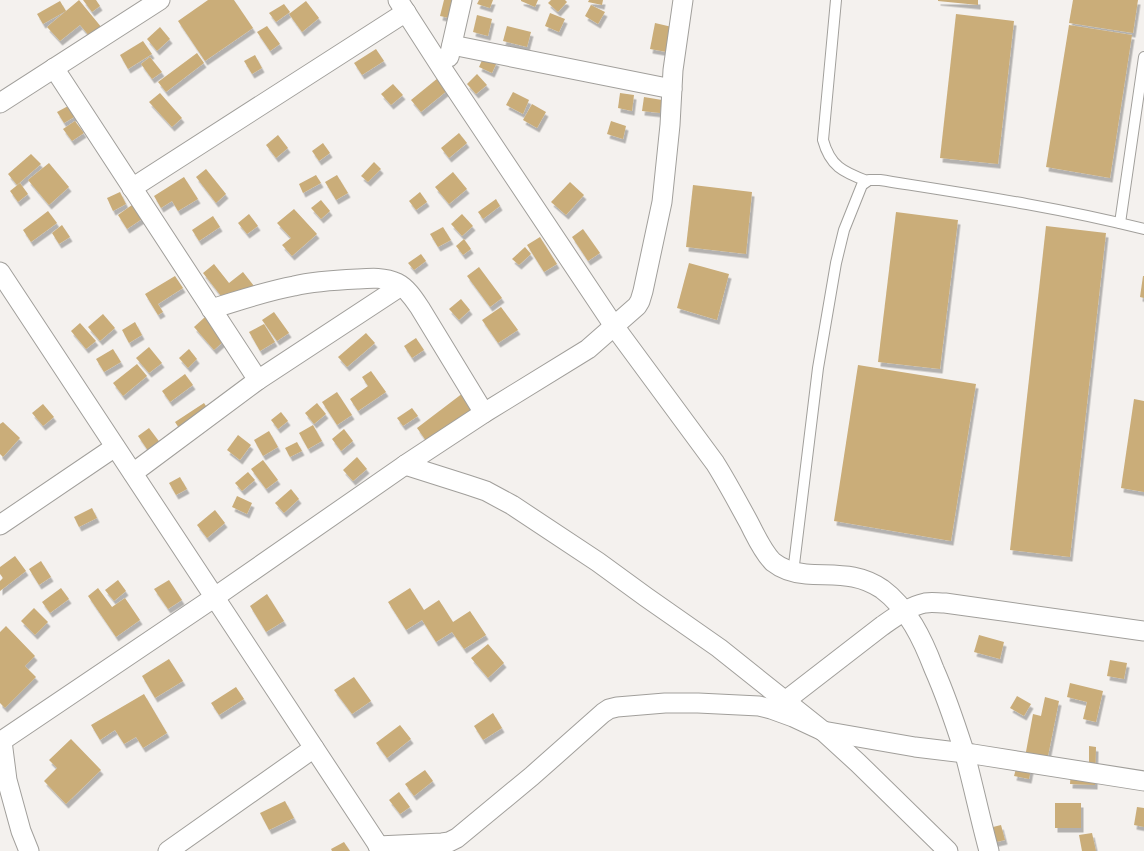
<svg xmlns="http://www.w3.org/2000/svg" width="1144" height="851" viewBox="0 0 1144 851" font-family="Poppins,sans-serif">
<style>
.building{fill:#caad79;filter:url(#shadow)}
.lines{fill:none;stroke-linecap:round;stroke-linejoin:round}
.lane-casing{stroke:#a19f9b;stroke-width:12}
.street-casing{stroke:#a19f9b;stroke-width:21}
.lane{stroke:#fff;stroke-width:10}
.street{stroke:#fff;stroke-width:19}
</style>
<defs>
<filter id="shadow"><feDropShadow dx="2.5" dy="4.5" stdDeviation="0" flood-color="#0004"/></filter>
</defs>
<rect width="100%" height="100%" fill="#f4f1ee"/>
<g class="building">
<path d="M79 0 102 28 91 38 80 25 60 41 47 27Z"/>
<path d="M83 0H96L100 6 92 12Z"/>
<path d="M208 0H234L253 28 205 61 178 21Z"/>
<path d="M444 0H458L454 19 440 16Z"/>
<path d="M479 0H493L490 8 477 4Z"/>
<path d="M521 0H538L535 7 521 1Z"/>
<path d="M551 0H565L567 2 558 12 548 3Z"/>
<path d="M589 0H603L602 5 588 2Z"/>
<path d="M938 0H978V5L938 1Z"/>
<path d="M1073 0H1138L1133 33 1069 23Z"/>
<path d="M60 1 66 11 43 24 37 14Z"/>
<path d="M306 1 319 18 302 32 289 14Z"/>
<path d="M284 4 290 12 276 22 269 13Z"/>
<path d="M591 5 605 12 598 24 585 16Z"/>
<path d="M550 13 565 19 559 32 545 26Z"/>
<path d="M956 14 1014 21 998 164 940 158Z"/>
<path d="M477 15 492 19 488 36 473 32Z"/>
<path d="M655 23 672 27 667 52 650 49Z"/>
<path d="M1069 25 1132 35 1110 178 1046 167Z"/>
<path d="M267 26 280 44 270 51 257 32Z"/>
<path d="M507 26 531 32 527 47 503 41Z"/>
<path d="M160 27 170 39 157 51 147 39Z"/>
<path d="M143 41 152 54 128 69 120 55Z"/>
<path d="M376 49 384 61 362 75 354 63Z"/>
<path d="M197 53 204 63 166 92 158 82Z"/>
<path d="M255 55 262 68 252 74 244 61Z"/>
<path d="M484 56 497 62 492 73 479 67Z"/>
<path d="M150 57 162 72 152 79 141 64Z"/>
<path d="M477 74 487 85 476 94 467 84Z"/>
<path d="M438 78 448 90 421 112 411 100Z"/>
<path d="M393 84 403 95 391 105 381 94Z"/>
<path d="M513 92 529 100 523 114 506 105Z"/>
<path d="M160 93 182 118 172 127 149 102Z"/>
<path d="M620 93 634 95 632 111 618 108Z"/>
<path d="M644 97 662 100 660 113 642 111Z"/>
<path d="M532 104 546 112 537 128 523 120Z"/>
<path d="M70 105 76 116 64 123 57 112Z"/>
<path d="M75 121 84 133 72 141 63 129Z"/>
<path d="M611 121 626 126 623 139 607 134Z"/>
<path d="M459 133 467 143 449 158 441 148Z"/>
<path d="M278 135 288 148 276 158 266 145Z"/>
<path d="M323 143 330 153 319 161 312 151Z"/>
<path d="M31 154 41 164 17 185 8 174Z"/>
<path d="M374 162 381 169 368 182 361 176Z"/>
<path d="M49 163 69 187 49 205 28 180Z"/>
<path d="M206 169 226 194 216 203 196 177Z"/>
<path d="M453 172 467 189 449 204 435 187Z"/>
<path d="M316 175 321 183 303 193 299 184Z"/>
<path d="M337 175 348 193 336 200 325 182Z"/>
<path d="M184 177 198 199 178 211 172 201 161 208 154 196Z"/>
<path d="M570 182 584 195 566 215 551 202Z"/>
<path d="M20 183 28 194 18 202 10 191Z"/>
<path d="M693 185 752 192 746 254 686 247Z"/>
<path d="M120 192 126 204 113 211 107 198Z"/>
<path d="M420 192 427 202 416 210 409 201Z"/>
<path d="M496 199 500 206 483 219 478 212Z"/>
<path d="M321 200 330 211 321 219 311 208Z"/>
<path d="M132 205 142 219 127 229 118 215Z"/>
<path d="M294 209 317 234 292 256 282 245 291 238 277 223Z"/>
<path d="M48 211 57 223 31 242 23 230Z"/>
<path d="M896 212 958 220 940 369 878 362Z"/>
<path d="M249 214 258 226 247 234 238 223Z"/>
<path d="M462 214 473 226 462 236 451 224Z"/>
<path d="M213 216 220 227 199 241 192 230Z"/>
<path d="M62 225 70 237 59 244 52 233Z"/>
<path d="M1046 226 1106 233 1070 557 1010 550Z"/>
<path d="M443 227 451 240 438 247 430 234Z"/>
<path d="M583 229 600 253 588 261 572 237Z"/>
<path d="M540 237 557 264 544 272 527 245Z"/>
<path d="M464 239 471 249 463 255 456 246Z"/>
<path d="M525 247 531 254 519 265 512 259Z"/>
<path d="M421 254 426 261 414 270 408 263Z"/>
<path d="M689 263 729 274 717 320 677 308Z"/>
<path d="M214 264 229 283 243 272 254 286 229 306 203 273Z"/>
<path d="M479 267 502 298 490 307 467 276Z"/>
<path d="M175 276 183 288 158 304 163 312 158 315 145 294Z"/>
<path d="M1143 276H1144V298L1140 297Z"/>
<path d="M461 299 470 310 459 320 449 309Z"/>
<path d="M501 307 518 330 498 343 482 320Z"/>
<path d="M274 312 289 333 277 341 262 320Z"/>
<path d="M103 314 115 328 100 341 88 327Z"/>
<path d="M205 317 225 340 214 350 194 327Z"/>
<path d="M135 322 142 335 129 343 122 330Z"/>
<path d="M80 323 96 341 86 349 71 331Z"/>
<path d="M264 324 275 342 260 351 249 332Z"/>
<path d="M366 333 375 343 347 367 338 357Z"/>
<path d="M416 338 424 350 412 358 404 346Z"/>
<path d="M149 347 162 363 149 373 136 358Z"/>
<path d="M113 349 121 362 104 372 96 359Z"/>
<path d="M189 349 197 359 188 368 179 358Z"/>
<path d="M137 364 147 376 123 396 113 383Z"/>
<path d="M858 365 976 384 951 541 834 521Z"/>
<path d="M371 371 386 392 358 411 350 399 368 386 362 377Z"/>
<path d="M185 374 193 385 170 402 162 391Z"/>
<path d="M337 392 352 415 337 425 322 402Z"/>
<path d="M463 393 478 413 432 449 417 428Z"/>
<path d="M1134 399 1144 401V492L1121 488Z"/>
<path d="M204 403 212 415 183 434 175 422Z"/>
<path d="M317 403 326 414 314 424 305 413Z"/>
<path d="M43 404 54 417 43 426 32 413Z"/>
<path d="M412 408 418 416 403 426 397 418Z"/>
<path d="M281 412 288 421 278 429 271 420Z"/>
<path d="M3 422 20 438 3 457 0 454V424Z"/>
<path d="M313 425 322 441 308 449 299 433Z"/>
<path d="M149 428 161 444 149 452 138 436Z"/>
<path d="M344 429 353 441 341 451 332 439Z"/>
<path d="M269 431 278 447 263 456 254 440Z"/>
<path d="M238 435 251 445 240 460 227 450Z"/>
<path d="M297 442 302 451 290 457 285 448Z"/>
<path d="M357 457 367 469 353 481 343 470Z"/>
<path d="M263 460 278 480 266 489 251 469Z"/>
<path d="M248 472 255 480 242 491 235 483Z"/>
<path d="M180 477 187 489 176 495 169 483Z"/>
<path d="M291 489 299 499 284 513 275 503Z"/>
<path d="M237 496 252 503 247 514 232 507Z"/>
<path d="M92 508 97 518 79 527 74 517Z"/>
<path d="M215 510 225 523 207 538 197 525Z"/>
<path d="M15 556 26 571 0 591V581L3 578 0 574V567Z"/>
<path d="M41 561 51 577 39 585 29 569Z"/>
<path d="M118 580 126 591 114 601 105 590Z"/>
<path d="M169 580 182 600 168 609 154 589Z"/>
<path d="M61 588 69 599 50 613 42 602Z"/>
<path d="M98 588 112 607 125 598 140 620 116 637 88 596Z"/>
<path d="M410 588 424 610 439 600 453 622 470 611 486 635 464 649 452 632 436 642 422 620 406 630 388 602Z"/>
<path d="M267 594 284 621 266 632 250 606Z"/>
<path d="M34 608 48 622 35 635 21 621Z"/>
<path d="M6 626 35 656 25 666 36 677 5 708 0 703V632Z"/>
<path d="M979 635 1004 642 1000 659 974 652Z"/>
<path d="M488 644 504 663 488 678 471 658Z"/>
<path d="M169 659 183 681 155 698 142 676Z"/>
<path d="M1110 660 1127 663 1124 679 1107 676Z"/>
<path d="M354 677 371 701 352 714 334 690Z"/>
<path d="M1070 683 1103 691 1096 722 1083 719 1087 702 1067 697Z"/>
<path d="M236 687 244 699 219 715 211 703Z"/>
<path d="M144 694 167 733 143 748 136 737 124 744 115 730 100 740 91 725Z"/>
<path d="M1017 696 1031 704 1024 716 1010 708Z"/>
<path d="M1045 697 1059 701 1047 761 1025 757 1033 714 1041 716Z"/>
<path d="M493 713 502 728 483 740 474 726Z"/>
<path d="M400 725 411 739 387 758 376 743Z"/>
<path d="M71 739 101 770 66 804 44 781 57 768 49 760Z"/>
<path d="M1089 746 1096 747 1095 785 1070 784 1071 770H1089Z"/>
<path d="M1018 761 1032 764 1029 779 1014 776Z"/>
<path d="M425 770 433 781 414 796 405 784Z"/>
<path d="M399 792 410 807 400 814 389 800Z"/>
<path d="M285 801 294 818 269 830 260 813Z"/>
<rect x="1055" y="803" width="26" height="25"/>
<path d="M1137 807 1144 808V827L1134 825Z"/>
<path d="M1001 825 1005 840 992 843 989 828Z"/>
<path d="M1092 833 1096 851H1082L1079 835Z"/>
<path d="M344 842 350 851H332L331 849Z"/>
</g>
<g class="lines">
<defs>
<g id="lane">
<path d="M836 0 823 140C830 166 843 172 867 181"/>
<path d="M1120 223 1144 57"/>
<path d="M793 573 818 368 836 263 844 230 862 185 869 180H880C968 194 1057 207 1144 229"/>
</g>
<g id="street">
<path d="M398 0 445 73 614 326 715 463C727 482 737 501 748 521 755 534 762 551 773 562 783 570 794 573 806 574 835 576 857 572 882 589 908 608 923 640 934 669 946 696 955 723 964 751 973 784 980 818 989 851"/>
<path d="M452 45 672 89"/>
<path d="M449 57 462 0"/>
<path d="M54 68 258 380"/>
<path d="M0 103 160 0"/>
<path d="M132 188 406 12"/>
<path d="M0 272 382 851"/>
<path d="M211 309C238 301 266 291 294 286 315 281 337 280 358 279 371 278 385 277 397 283 407 288 414 299 420 308L484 413"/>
<path d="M405 465 468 485 486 491 512 505 598 562 646 597 719 648 823 731 858 763 948 851"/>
<path d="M133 473 258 380 401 286"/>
<path d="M0 525 115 447"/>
<path d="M785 701 882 626C895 617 910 606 925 603 932 602 938 603 945 603L1144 631"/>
<path d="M2 741 7 780 21 831 29 851"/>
<path d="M0 742 215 597 405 465 484 413 588 349 637 306 640 301 643 291 662 202 670 125 673 70 683 0"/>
<path d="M378 846 442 843 449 842 457 838 532 776 603 713 609 709 617 707 665 703H698L759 706 771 709 793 717 823 731 915 747 973 754 1144 781"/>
<path d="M168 851 314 748"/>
</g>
</defs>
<use href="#lane" class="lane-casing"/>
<use href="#street" class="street-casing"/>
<use href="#lane" class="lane"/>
<use href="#street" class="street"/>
</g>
</svg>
